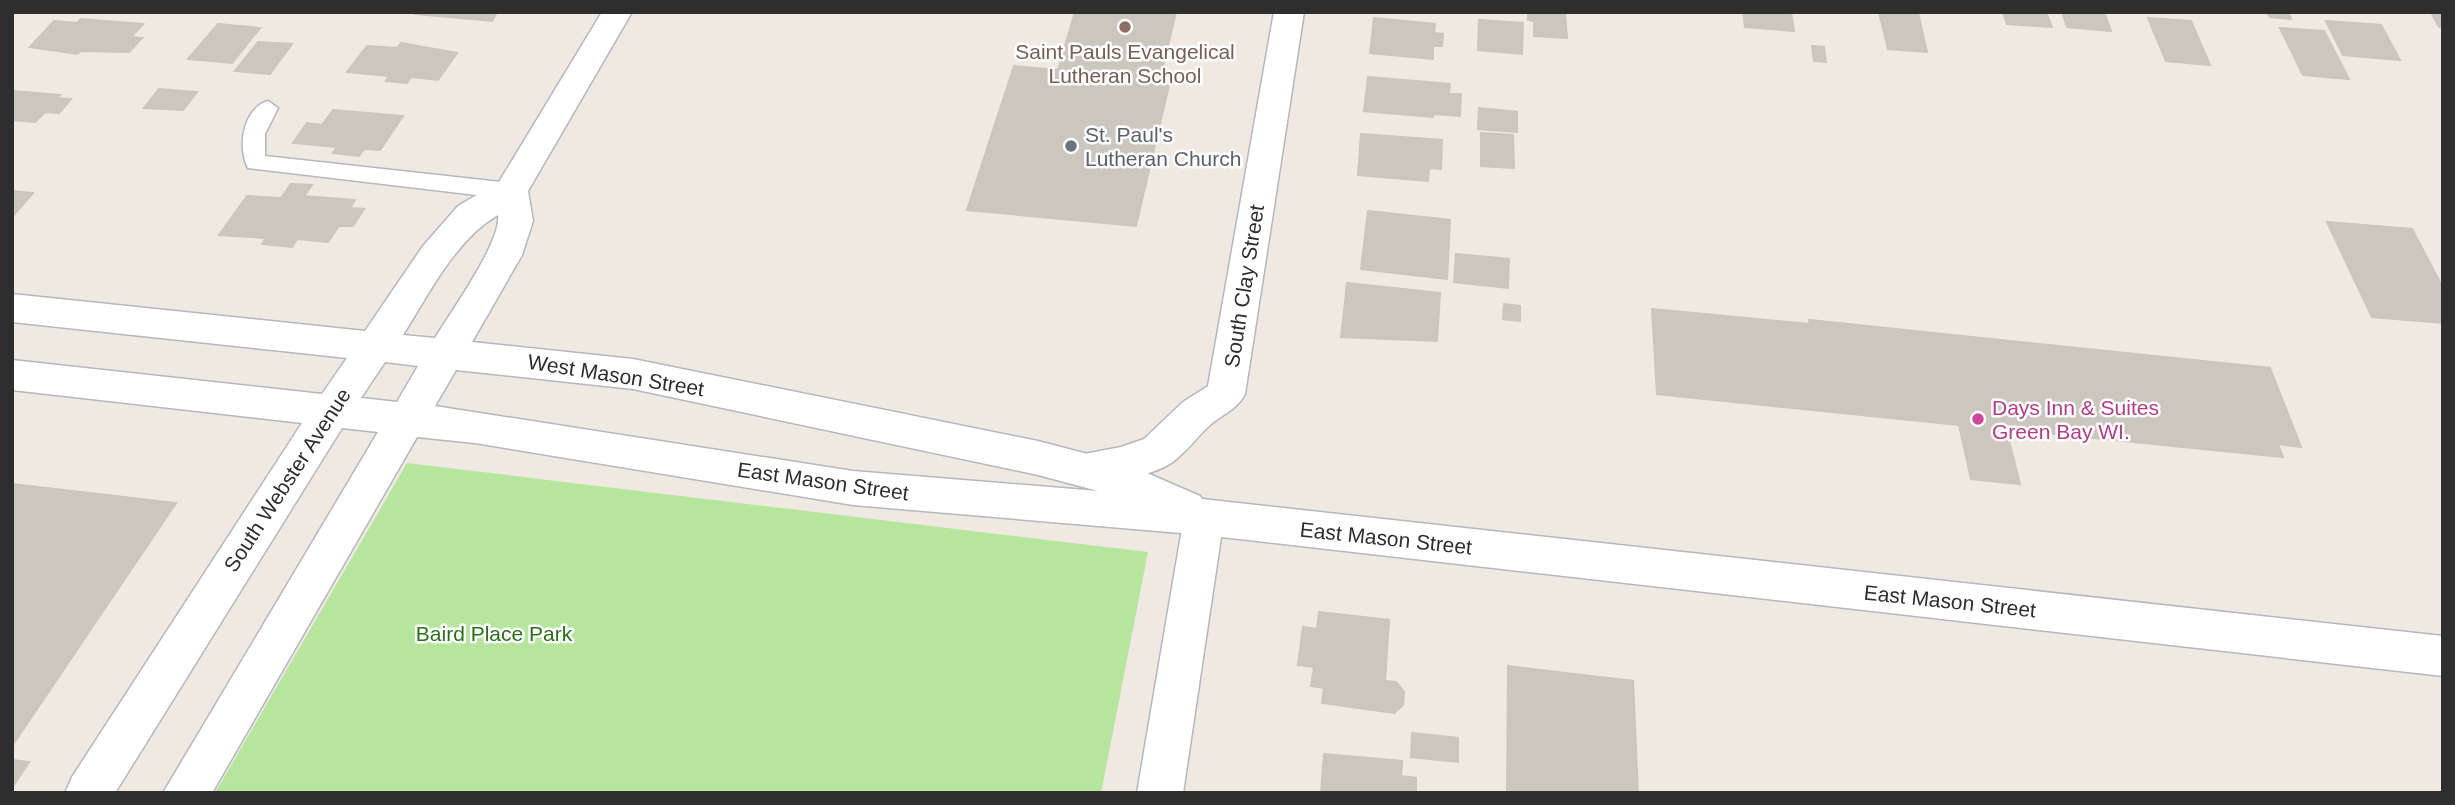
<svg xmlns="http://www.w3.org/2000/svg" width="2455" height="805" viewBox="0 0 2455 805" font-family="Helvetica,sans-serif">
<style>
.green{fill:#b6e59e}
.building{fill:#cbc7bf;stroke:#cbc5ba;stroke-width:2}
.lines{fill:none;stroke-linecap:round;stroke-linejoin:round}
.service-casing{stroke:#b4b7c1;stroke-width:3}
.minor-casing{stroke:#b4b7c1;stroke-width:3}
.secondary-casing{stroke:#b4b7c1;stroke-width:3}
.service{fill:#fff;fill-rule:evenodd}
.minor{fill:#fff;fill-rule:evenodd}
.secondary{fill:#fff;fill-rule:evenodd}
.education-dot{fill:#8d6e63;stroke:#fff;stroke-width:2.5}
.worship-dot{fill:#6b7280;stroke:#fff;stroke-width:2.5}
.hotel-dot{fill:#d1479c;stroke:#fff;stroke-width:2.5}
.labels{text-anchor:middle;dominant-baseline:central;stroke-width:5;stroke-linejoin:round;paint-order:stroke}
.education-label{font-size:21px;fill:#785e54;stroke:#fff}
.worship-label{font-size:21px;fill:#5b616d;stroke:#fff;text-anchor:start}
.street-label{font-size:21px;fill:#2e2e2e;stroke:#fff}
.hotel-label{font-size:21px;fill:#b23c85;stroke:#fff;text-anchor:start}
.park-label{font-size:21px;fill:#2c6e1b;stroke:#fff}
</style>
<rect width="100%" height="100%" fill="#efe9e1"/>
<path class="green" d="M407 463 1148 552 1101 793H215Z"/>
<g class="building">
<path d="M416 12H497L492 21 415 14Z"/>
<path d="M1075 12H1176L1160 80 1170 81 1136 226 967 210 1014 66 1058 70Z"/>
<path d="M1528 12 1565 13 1567 38 1534 36V21L1528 20Z"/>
<path d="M1743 12H1791L1794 31 1745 27Z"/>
<path d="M1879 12 1918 13 1927 52 1888 49Z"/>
<path d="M2003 12H2046L2052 27 2007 24Z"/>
<path d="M2062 12H2104L2111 31 2067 27Z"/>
<path d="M2267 12H2288L2291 19 2270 17Z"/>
<path d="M2431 12H2443V28L2439 27Z"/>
<path d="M1374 18 1435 24 1434 33 1443 34 1442 46H1433V59L1370 53Z"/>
<path d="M2148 18 2191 21 2210 65 2166 61Z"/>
<path d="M81 19 143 24 131 37 142 38 129 52 81 51 77 54 30 47 54 21 77 23Z"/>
<path d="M1479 20 1523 23 1522 54 1478 50Z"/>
<path d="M2326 21 2381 25 2400 60 2343 55Z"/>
<path d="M218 24 260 28 232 63 188 59Z"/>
<path d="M2280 28 2324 31 2349 79 2303 75Z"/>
<path d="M258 42 292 44 270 74 235 71Z"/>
<path d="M401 43 457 53 438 80 411 77 407 83 386 81 389 76 347 72 367 46 397 48Z"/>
<path d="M1812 46 1824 47 1826 62 1814 61Z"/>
<path d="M1368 77 1450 84 1449 94H1461L1460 116 1433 114V117L1364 111Z"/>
<path d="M159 89 197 92 183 110 144 108Z"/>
<path d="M12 91 60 95 56 98 71 99 59 113 45 112 35 122 12 120Z"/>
<path d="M1479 108 1517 112V132L1478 129Z"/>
<path d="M333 110 403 116 380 150 364 149 359 156 333 153 337 147 293 143 307 123 322 125Z"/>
<path d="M1481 133 1513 135 1514 168 1481 166Z"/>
<path d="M1361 134 1442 140 1441 169 1429 168 1428 181 1358 175Z"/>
<path d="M291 184 312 185 304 196 355 200 350 208 364 209 353 226H339L328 242 297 239 292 247 262 244 266 238 219 235 247 196 281 198Z"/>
<path d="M12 191 33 193 12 217Z"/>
<path d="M1368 211 1450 220 1447 279 1361 269Z"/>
<path d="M2327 222 2412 229 2443 288V323L2372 317Z"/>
<path d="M1456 254 1509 259 1508 288 1454 282Z"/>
<path d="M1347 283 1440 293 1437 341 1341 337Z"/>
<path d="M1504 304 1520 306V321L1503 319Z"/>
<path d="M1652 309 1810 324 1809 320 2270 368 2301 447 2278 444 2283 457 2006 429 2020 484 1971 479 1959 425 1657 394Z"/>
<path d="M12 484 176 503 12 746Z"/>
<path d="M1319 612 1389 620 1385 681 1396 682 1404 692 1403 705 1394 713 1322 703 1324 688 1311 686 1314 667 1298 665 1303 627 1317 629Z"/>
<path d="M1508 666 1633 681 1638 793H1507Z"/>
<path d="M1412 733 1458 738V762L1411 757Z"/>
<path d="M1324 754 1402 761 1401 776 1416 778V793H1321Z"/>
<path d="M12 760 29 762 12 788Z"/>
</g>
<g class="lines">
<defs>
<path id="service" d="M268 101 278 108 265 134V156L511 183 519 185 522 191 519 197 511 199 248 168C237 148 243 108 268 101Z"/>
<g id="minor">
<path d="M1274 12H1304L1245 394C1237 410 1222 414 1209 426 1197 437 1187 451 1174 461 1153 477 1092 489 1068 481L1062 469 1068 457 1121 447 1144 439 1183 402 1208 386Z"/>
<path d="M1204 499 1218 504 1224 517 1183 793H1137L1184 517 1190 504Z"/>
</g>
<path id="secondary" d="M602 12H632L528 191 533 221 522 255 472 342 633 359 1038 441 1126 464 1200 496 1202 499 2443 636V676L1204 535 853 505 475 443 417 437 212 793H163L378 432 342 428 115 793H65L72 777 302 423 12 390V360L322 394 347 358 12 322V294L365 331 423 246 458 206 499 182ZM498 215C502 241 450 313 435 338L403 335C429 294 455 240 498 215ZM385 362 418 366 397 402 361 398ZM456 370 633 389 1038 475 1098 491 853 471 435 406Z"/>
</defs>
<use href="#service" class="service-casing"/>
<use href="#minor" class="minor-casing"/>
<use href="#secondary" class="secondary-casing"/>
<use href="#service" class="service"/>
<use href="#minor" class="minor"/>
<use href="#secondary" class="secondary"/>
</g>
<circle class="education-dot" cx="1125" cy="27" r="7"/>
<circle class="worship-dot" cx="1071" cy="146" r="7"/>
<circle class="hotel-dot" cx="1978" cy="419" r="7"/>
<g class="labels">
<g class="education-label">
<text x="1125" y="51">Saint Pauls Evangelical<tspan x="1125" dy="24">Lutheran School</tspan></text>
</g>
<g class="worship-label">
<text x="1085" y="134">St. Paul's<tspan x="1085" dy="24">Lutheran Church</tspan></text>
</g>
<g class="street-label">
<text transform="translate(1244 286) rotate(-81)">South Clay Street</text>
<text transform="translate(616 375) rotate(9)">West Mason Street</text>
<text transform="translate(287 480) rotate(-57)">South Webster Avenue</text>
<text transform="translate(823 481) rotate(8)">East Mason Street</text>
<text transform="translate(1386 538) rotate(6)">East Mason Street</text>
<text transform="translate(1950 601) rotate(6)">East Mason Street</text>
</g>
<g class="hotel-label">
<text x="1992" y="407">Days Inn &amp; Suites<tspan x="1992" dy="24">Green Bay WI.</tspan></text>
</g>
<g class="park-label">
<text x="494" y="633">Baird Place Park</text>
</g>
</g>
<rect width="2455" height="805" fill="none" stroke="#2e2e2e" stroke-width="28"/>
</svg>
